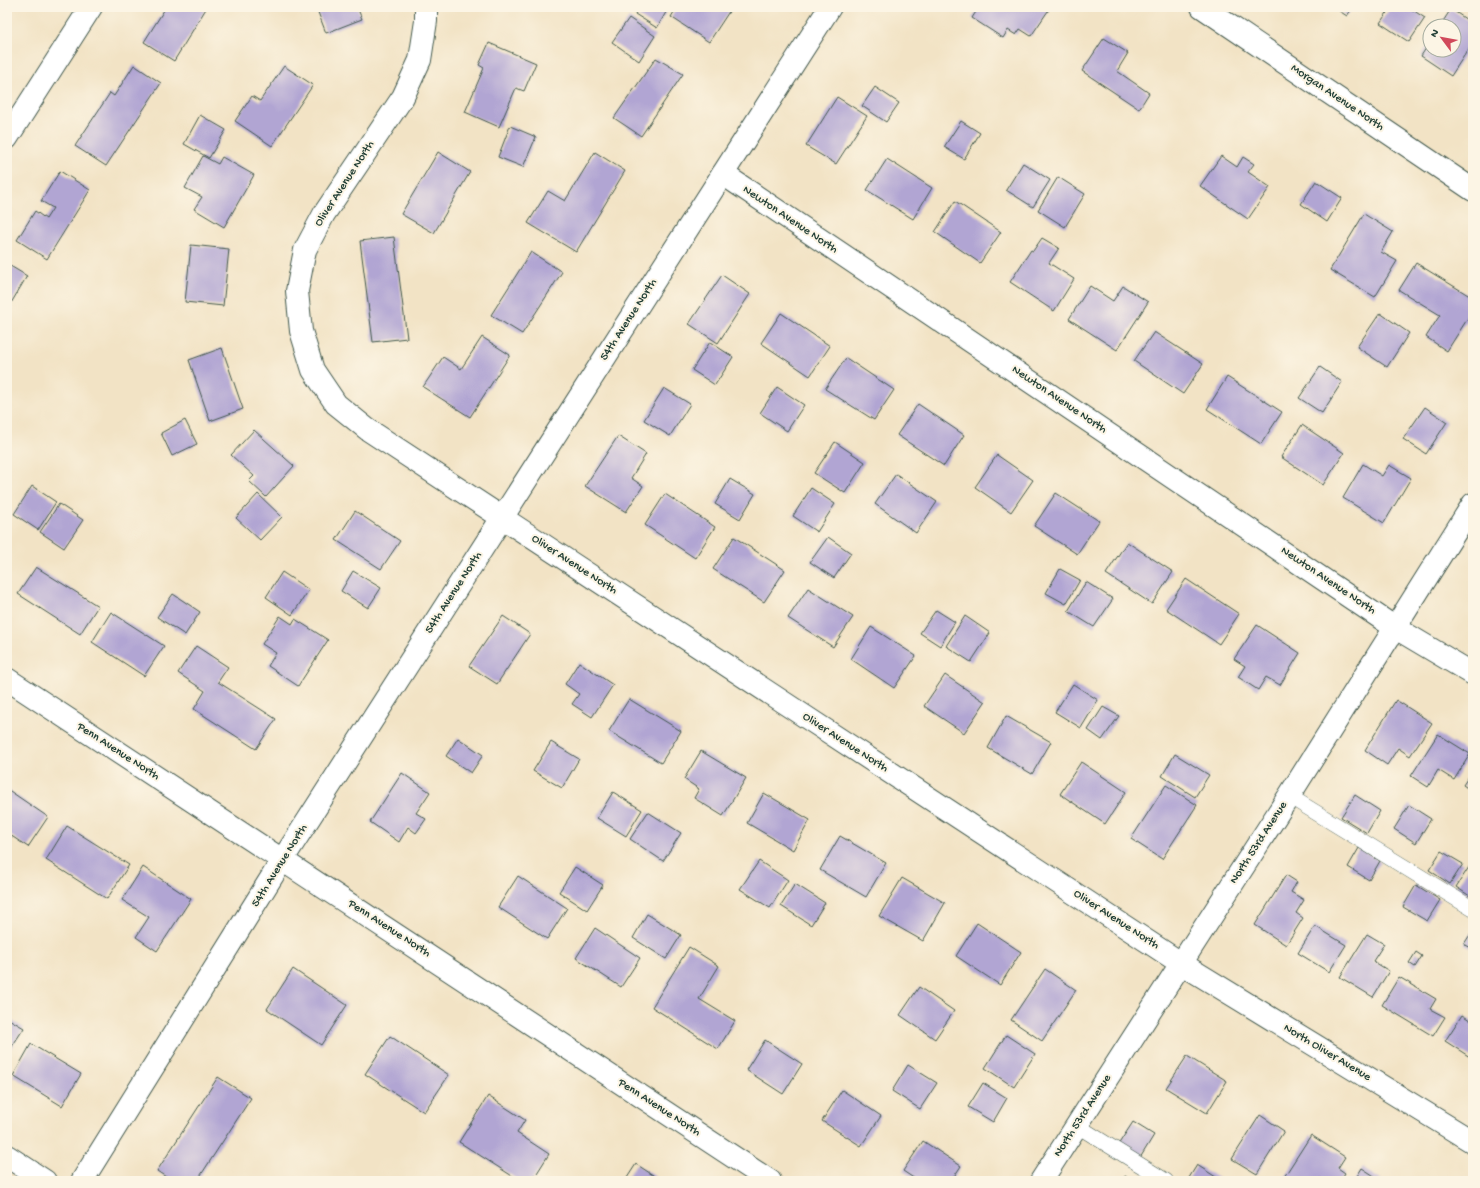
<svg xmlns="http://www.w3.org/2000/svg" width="1480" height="1188" viewBox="0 0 1480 1188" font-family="'Gochi Hand',sans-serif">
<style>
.building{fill:#b1a5d3}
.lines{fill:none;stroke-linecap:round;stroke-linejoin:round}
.service-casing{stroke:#3f564a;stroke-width:16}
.minor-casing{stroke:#3f564a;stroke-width:24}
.service{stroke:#fff;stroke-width:15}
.minor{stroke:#fff;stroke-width:22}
.labels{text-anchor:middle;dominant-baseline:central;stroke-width:4;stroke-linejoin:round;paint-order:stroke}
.street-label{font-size:12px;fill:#1f3d34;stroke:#fcf5e5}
</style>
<rect width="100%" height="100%" fill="#fcf5e5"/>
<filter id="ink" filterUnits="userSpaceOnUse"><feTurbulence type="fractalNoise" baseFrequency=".025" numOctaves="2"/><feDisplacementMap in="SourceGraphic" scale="8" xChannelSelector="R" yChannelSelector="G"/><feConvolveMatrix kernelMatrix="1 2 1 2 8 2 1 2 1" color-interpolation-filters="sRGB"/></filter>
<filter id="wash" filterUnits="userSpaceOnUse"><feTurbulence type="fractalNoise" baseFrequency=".012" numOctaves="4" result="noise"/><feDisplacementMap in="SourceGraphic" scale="16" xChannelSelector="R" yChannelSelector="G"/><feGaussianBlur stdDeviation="0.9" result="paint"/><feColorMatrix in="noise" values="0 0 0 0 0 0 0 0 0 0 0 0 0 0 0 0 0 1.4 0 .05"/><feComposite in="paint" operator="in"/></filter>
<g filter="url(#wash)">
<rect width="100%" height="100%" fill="#f2e3c5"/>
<g id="blocks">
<g class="building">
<path d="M166 7H207L174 61 144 42Z"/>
<path d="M316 7H357L362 19 326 33Z"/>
<path d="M639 7H669L657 28 635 14Z"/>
<path d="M677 7H732L709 42 671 17Z"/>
<path d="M979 7H1048L1050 8 1031 36 1020 29 1016 35 1008 30 1003 38 972 18Z"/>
<path d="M1333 7H1353L1347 16Z"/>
<path d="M1391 7H1408L1425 18 1409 42 1380 23Z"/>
<path d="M1451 9 1473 24V42L1451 76 1421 56 1430 42V50H1454V26H1440Z"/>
<path d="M629 18 655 36 639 61 612 42Z"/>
<path d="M1104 38 1128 53 1117 71 1149 93 1139 109 1082 71Z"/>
<path d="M489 43 536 63 524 91 516 88 499 127 465 112 484 68 479 65Z"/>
<path d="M656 58 683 74 641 136 614 118Z"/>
<path d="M134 65 161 83 106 166 75 146 110 93 114 96Z"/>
<path d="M284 66 313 85 272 146 235 121 252 96 260 101Z"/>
<path d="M875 87 899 103 886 122 862 106Z"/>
<path d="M837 97 867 116 836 164 806 146Z"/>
<path d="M200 115 226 130 209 158 184 144Z"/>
<path d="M961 121 980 133 964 159 944 147Z"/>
<path d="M510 126 536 137 523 167 498 157Z"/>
<path d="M438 152 470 172 434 233 401 214Z"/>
<path d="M595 152 625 171 576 252 528 223 548 191 565 201Z"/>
<path d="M203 156 218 164 222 157 254 175 224 227 194 209 202 197 185 188Z"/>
<path d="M1221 156 1237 167 1243 157 1254 164 1248 172 1270 187 1248 219 1200 186Z"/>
<path d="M887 159 932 188 913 219 867 190Z"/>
<path d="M1023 163 1050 180 1033 207 1006 190Z"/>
<path d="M60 171 90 190 47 259 17 240 35 211 46 219 53 208 41 201Z"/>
<path d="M1058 177 1085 194 1065 227 1038 210Z"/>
<path d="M1316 181 1342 198 1327 222 1301 204Z"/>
<path d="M955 201 1001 232 980 263 935 232Z"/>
<path d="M1364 214 1393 232 1381 252 1397 261 1375 297 1330 270Z"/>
<path d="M394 237 407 338 373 342 360 241Z"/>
<path d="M1042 238 1059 248 1049 263 1074 279 1054 311 1010 282 1031 250 1033 251Z"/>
<path d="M191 245 229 249 223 306 185 302Z"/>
<path d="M531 252 562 272 522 334 491 315Z"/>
<path d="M1416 263 1473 298V310L1447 351 1426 337 1440 315 1399 290Z"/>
<path d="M7 264 27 276 7 310Z"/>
<path d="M722 275 750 294 718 343 689 324Z"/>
<path d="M1090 286 1113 301 1123 286 1148 302 1117 350 1069 319Z"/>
<path d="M781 313 830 346 810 376 761 343Z"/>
<path d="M1380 313 1409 333 1387 367 1357 347Z"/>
<path d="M1154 332 1203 364 1183 394 1134 361Z"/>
<path d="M482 337 510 355 470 417 423 387 443 357 461 369Z"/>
<path d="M710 342 733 357 715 385 692 370Z"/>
<path d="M222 348 243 409 210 421 189 360Z"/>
<path d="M846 358 894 390 874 420 825 389Z"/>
<path d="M1320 367 1342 382 1322 413 1299 398Z"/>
<path d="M1227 377 1282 412 1261 444 1207 409Z"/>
<path d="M777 387 804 405 787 431 760 413Z"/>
<path d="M664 388 690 404 670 436 644 420Z"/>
<path d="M918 404 964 435 944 466 897 435Z"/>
<path d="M1425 407 1447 422 1426 454 1403 439Z"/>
<path d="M185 420 197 444 172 456 161 433Z"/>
<path d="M1302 425 1344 453 1323 485 1281 457Z"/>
<path d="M254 430 294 466 266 497 249 481 254 476 231 455Z"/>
<path d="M618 436 646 454 631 478 643 486 626 512 585 486Z"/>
<path d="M835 442 865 462 845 493 814 473Z"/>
<path d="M997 455 1033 480 1011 512 975 487Z"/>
<path d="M1363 464 1382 476 1389 465 1411 478 1384 523 1343 498Z"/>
<path d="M896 474 937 502 916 533 875 504Z"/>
<path d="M730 479 755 494 740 519 715 504Z"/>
<path d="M32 486 56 502 38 530 14 514Z"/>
<path d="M811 488 835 504 817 532 793 516Z"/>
<path d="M1056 493 1099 521 1077 554 1034 526Z"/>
<path d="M258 494 282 517 260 540 236 518Z"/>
<path d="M665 494 715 527 695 558 645 525Z"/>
<path d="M59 504 83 520 64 548 40 532Z"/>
<path d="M355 511 400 541 381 569 336 540Z"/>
<path d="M734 537 785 570 764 602 713 569Z"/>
<path d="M828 537 851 553 834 578 810 562Z"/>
<path d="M1127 542 1173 572 1152 604 1106 574Z"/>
<path d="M36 567 98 606 80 634 18 594Z"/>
<path d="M1060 569 1080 580 1066 604 1046 593Z"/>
<path d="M353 571 381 588 368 608 341 591Z"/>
<path d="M282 572 309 590 292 615 266 597Z"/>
<path d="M1186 579 1239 614 1219 644 1166 609Z"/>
<path d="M1086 582 1113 599 1094 627 1068 611Z"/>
<path d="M808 588 853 617 833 647 788 618Z"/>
<path d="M173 594 200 612 185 635 157 617Z"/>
<path d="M936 610 955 622 940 646 920 633Z"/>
<path d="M111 612 164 646 144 676 92 642Z"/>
<path d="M280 616 292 624 295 619 328 640 298 686 268 666 276 653 262 644Z"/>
<path d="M503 616 530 634 497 684 469 666Z"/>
<path d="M965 616 990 633 971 662 946 646Z"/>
<path d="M1257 625 1300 653 1280 685 1266 677 1258 690 1238 677 1245 666 1234 659Z"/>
<path d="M871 627 916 656 894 688 851 659Z"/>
<path d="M196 646 228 667 218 682 276 719 256 749 194 709 205 691 178 673Z"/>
<path d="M579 662 613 685 592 717 572 704 579 694 565 684Z"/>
<path d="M945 675 985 702 964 733 924 706Z"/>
<path d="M1073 684 1098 700 1081 728 1055 712Z"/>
<path d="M629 699 681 731 661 763 609 731Z"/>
<path d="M1396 700 1432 723 1410 756 1398 748 1387 765 1365 750Z"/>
<path d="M1103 707 1119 716 1102 740 1088 730Z"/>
<path d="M1006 716 1051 742 1032 774 988 748Z"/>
<path d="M1438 734 1470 754 1454 780 1438 770 1428 787 1411 776Z"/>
<path d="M458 738 483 755 471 773 446 756Z"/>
<path d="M551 742 579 759 562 788 533 771Z"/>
<path d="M701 751 746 778 723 816 694 798 699 789 684 779Z"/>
<path d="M1175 754 1209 775 1195 797 1162 776Z"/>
<path d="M1081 762 1126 792 1105 824 1060 794Z"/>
<path d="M1473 770V792L1463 785Z"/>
<path d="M402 773 430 792 416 813 426 819 416 833 408 827 399 842 370 822Z"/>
<path d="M1166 785 1197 805 1162 859 1131 839Z"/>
<path d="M7 789 48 817 28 847 7 833Z"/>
<path d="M613 792 642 810 626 836 597 818Z"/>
<path d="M764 793 810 820 793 850 747 823Z"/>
<path d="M1355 795 1380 811 1367 833 1341 817Z"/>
<path d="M1409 805 1431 819 1416 843 1394 829Z"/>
<path d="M648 812 681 833 663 861 630 839Z"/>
<path d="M67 826 129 865 107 899 46 860Z"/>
<path d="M840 836 886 863 866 897 820 870Z"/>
<path d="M1359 848 1380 861 1369 880 1348 867Z"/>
<path d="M1441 851 1463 864 1450 884 1429 870Z"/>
<path d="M759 861 788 880 770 908 740 889Z"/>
<path d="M1471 864 1473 865V898L1456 887Z"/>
<path d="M143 867 191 899 157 951 136 937 149 917 122 900Z"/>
<path d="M575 867 603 885 587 910 559 892Z"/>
<path d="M1286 875 1297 882 1291 892 1304 900 1296 913 1303 918 1286 945 1255 925Z"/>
<path d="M518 876 567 908 547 939 498 907Z"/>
<path d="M902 878 945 903 923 941 879 916Z"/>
<path d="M795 884 825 903 811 925 781 906Z"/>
<path d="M1416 885 1440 900 1427 921 1403 907Z"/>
<path d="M647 914 681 935 666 959 633 938Z"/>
<path d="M977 923 1021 952 1000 985 956 956Z"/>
<path d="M1315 926 1346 945 1329 972 1298 953Z"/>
<path d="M595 928 640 958 621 987 576 958Z"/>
<path d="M1473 930V949L1464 944Z"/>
<path d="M1367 934 1384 944 1373 961 1389 971 1373 997 1340 977Z"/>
<path d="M689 947 719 966 699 999 735 1021 718 1049 652 1007Z"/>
<path d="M1416 952 1422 956 1415 967 1409 963Z"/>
<path d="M293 969 347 1005 321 1045 267 1009Z"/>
<path d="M1045 969 1076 990 1042 1041 1011 1020Z"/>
<path d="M1399 977 1436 999 1430 1009 1445 1017 1433 1036 1382 1005Z"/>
<path d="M919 987 954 1011 935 1039 900 1015Z"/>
<path d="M1462 1015 1473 1022V1059L1445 1041Z"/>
<path d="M7 1018 24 1028 7 1054Z"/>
<path d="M1006 1035 1035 1054 1014 1087 985 1068Z"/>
<path d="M390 1036 449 1075 424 1112 365 1074Z"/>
<path d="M765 1040 802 1064 783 1094 746 1070Z"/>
<path d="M31 1044 81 1074 62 1106 13 1076Z"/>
<path d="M1187 1056 1227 1081 1207 1113 1166 1088Z"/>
<path d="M908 1065 937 1083 920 1109 892 1091Z"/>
<path d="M218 1077 251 1098 197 1181H172L157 1171Z"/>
<path d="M983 1083 1007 1098 993 1122 968 1107Z"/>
<path d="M842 1090 881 1116 861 1146 822 1121Z"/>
<path d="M488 1096 525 1120 517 1133 549 1154 532 1181H520L459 1142Z"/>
<path d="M1260 1115 1284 1131 1257 1174 1232 1159Z"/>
<path d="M1133 1122 1154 1135 1140 1158 1118 1145Z"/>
<path d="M1311 1135 1345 1157 1338 1168 1345 1173 1340 1181H1324L1320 1178 1318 1181H1290L1284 1177Z"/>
<path d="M923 1141 961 1166 951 1181H918L903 1171Z"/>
<path d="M636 1164 662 1181H625Z"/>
<path d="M1197 1165 1219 1179 1218 1181H1187Z"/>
<path d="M1362 1168 1382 1181H1354Z"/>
<path d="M1125 1176 1133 1181H1122Z"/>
</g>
</g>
</g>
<g filter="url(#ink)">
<use href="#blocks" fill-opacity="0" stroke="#3f564a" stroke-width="1"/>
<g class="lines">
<defs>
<g id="service">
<path d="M1289 796 1473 909"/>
<path d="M1076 1125 1166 1181"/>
</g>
<g id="minor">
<path d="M426 7V21L420 60 403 97 324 214 305 250 297 291 301 331 313 370 336 404 367 429 1182 964 1473 1142"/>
<path d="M1202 7 1473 190"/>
<path d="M7 138 91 7"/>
<path d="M723 174 1394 627 1473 674"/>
<path d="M7 679 770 1181"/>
<path d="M7 1156 45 1181"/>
<path d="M82 1181 283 859 830 7"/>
<path d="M1041 1181 1289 796 1473 504"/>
</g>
</defs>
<use href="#service" class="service-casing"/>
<use href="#minor" class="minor-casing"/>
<use href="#service" class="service"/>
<use href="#minor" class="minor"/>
</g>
</g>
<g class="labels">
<g class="street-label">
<text transform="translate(1337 98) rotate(34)">Morgan Avenue North</text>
<text transform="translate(345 184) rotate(-57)">Oliver Avenue North</text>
<text transform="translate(790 220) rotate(34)">Newton Avenue North</text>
<text transform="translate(629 320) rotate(-57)">54th Avenue North</text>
<text transform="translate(1059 400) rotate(34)">Newton Avenue North</text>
<text transform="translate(574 565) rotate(33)">Oliver Avenue North</text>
<text transform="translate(1328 581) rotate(34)">Newton Avenue North</text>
<text transform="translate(454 593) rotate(-57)">54th Avenue North</text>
<text transform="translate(845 743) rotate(33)">Oliver Avenue North</text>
<text transform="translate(118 752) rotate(33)">Penn Avenue North</text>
<text transform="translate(1259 843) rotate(-57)">North 53rd Avenue</text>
<text transform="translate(280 866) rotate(-58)">54th Avenue North</text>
<text transform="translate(1116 920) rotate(33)">Oliver Avenue North</text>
<text transform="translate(389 929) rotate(33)">Penn Avenue North</text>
<text transform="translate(1327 1053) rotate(31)">North Oliver Avenue</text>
<text transform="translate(659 1108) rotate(33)">Penn Avenue North</text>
<text transform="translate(1083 1116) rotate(-57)">North 53rd Avenue</text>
</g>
</g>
<rect width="1480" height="1188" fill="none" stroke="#fcf5e5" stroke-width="24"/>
<g transform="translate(1442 38) rotate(302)"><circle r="19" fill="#fcf5e5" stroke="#a4ab9e"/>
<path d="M0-3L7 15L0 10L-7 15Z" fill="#d1495b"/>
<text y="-6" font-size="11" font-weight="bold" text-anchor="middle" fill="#1f3d34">N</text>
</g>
</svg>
